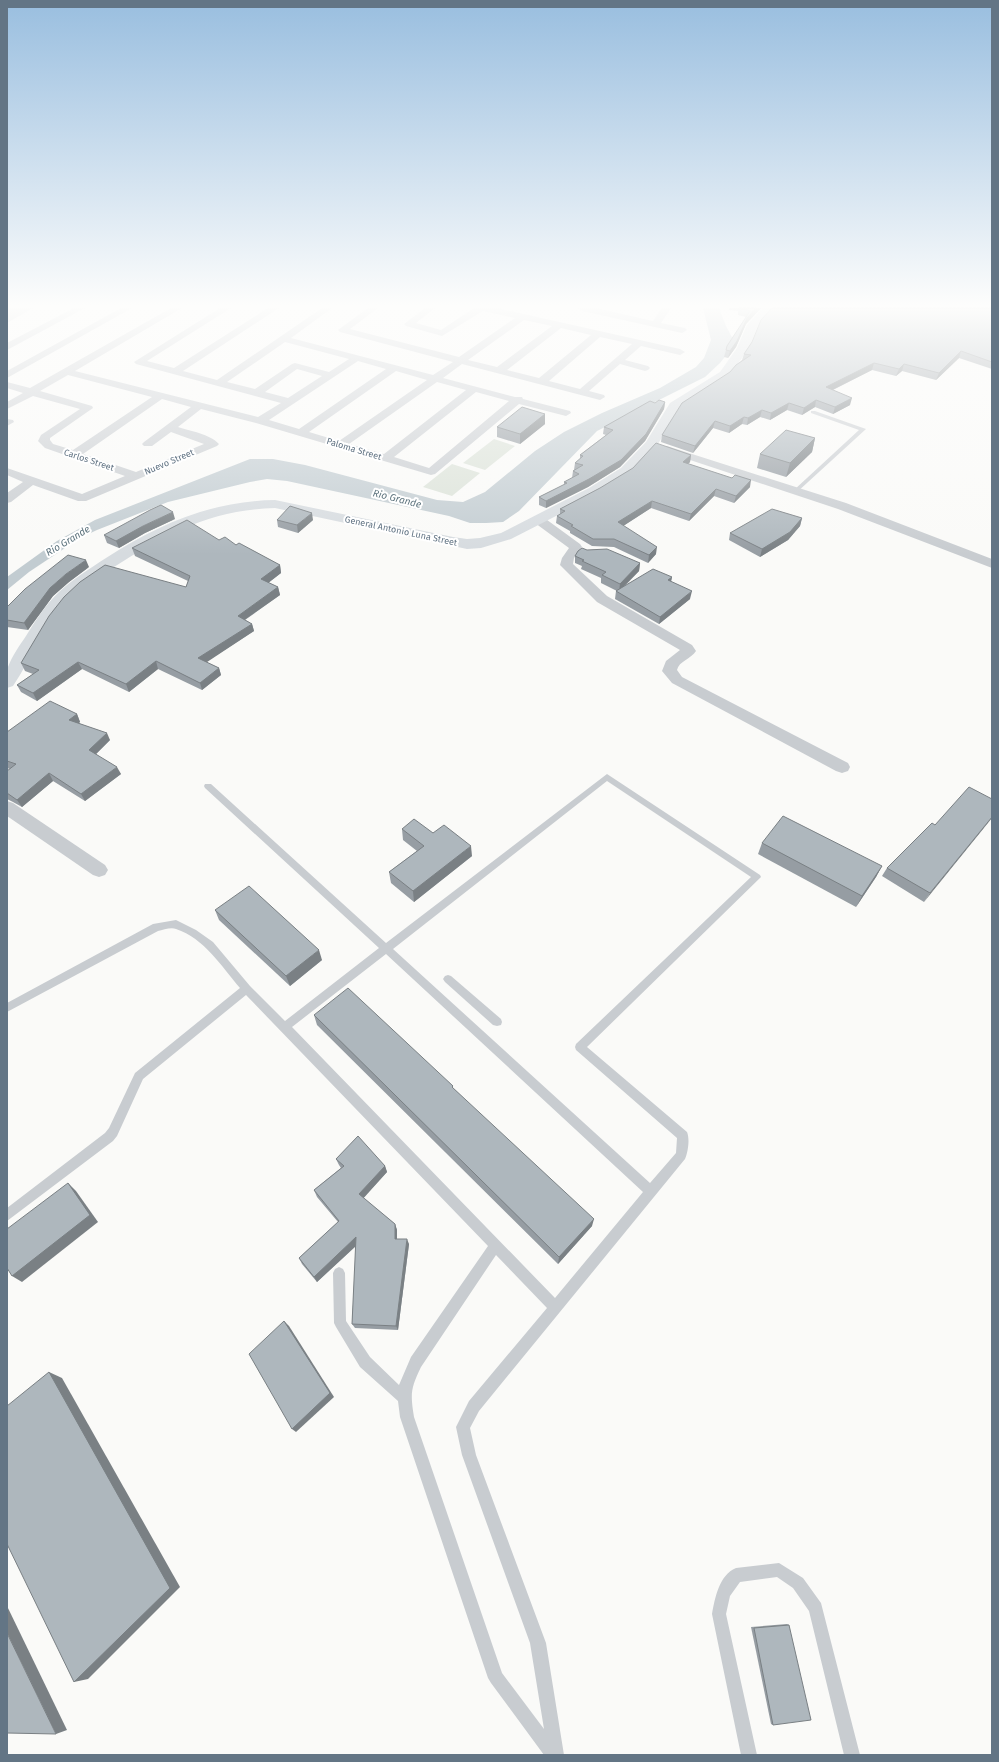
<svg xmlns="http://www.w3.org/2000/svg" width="999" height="1762" viewBox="0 0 999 1762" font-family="'Fira Sans',sans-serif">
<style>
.green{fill:#dbe2d8}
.water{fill:#c2ccd1}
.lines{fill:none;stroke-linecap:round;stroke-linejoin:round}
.service{fill:#c8ccd0;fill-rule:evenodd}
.minor{fill:#c8ccd0;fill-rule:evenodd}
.secondary{fill:#d6dbdf;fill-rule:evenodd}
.wall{fill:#969da3}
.shaded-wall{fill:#7a8084}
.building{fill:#aeb7bd;stroke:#7a8084}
.labels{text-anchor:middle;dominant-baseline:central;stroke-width:4;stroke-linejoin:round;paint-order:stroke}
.far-street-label{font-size:9px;fill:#637585;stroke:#fff}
.far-water-label{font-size:10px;font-style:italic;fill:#5e747e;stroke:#fff}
</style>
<rect width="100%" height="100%" fill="#fafaf8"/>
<g class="green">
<path d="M494 439 515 446 485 470 463 463Z"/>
<path d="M452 464 480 473 452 496 423 487Z"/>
</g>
<g class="water">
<path d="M7 308H33L7 323Z"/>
<path d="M703 308H719L726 326 734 341 732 348 720 363 705 377 597 431 519 511 503 522 486 523H470L449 516 287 481 267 479 250 482 168 502 97 530 80 538 29 572 7 590V577L57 541 95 520 250 459H273L305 465 437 500 463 502 485 492 535 451 564 432 602 413 660 388 696 367 704 358 711 340Z"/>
</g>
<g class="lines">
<g class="service">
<path d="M811 411H815L866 429 796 493 794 492V490L859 430 811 413Z"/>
<path d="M607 774 760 875 761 877 587 1047 687 1132C690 1139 688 1152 685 1159L479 1411 470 1428 476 1455 546 1643 564 1755H544L491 1683 488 1678 400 1417 398 1401 360 1367 336 1327 334 1323 333 1273 335 1269 339 1267 343 1269 345 1273 346 1321 370 1357 399 1385 411 1357 488 1246 246 995 143 1079 117 1136 113 1141 7 1221V1208L105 1133 109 1128 135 1073 240 988C222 967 204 938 176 929 171 927 163 930 158 931L7 1012V1003L153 924 176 920 196 930 213 942 250 986 285 1021 379 948 205 788 204 786 205 784H211L386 943ZM607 781 751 877 576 1044 575 1047 576 1050 677 1138 676 1153 650 1183 393 949ZM386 954 643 1192 555 1298 292 1027ZM496 1255 547 1308 469 1401 456 1427 462 1455 530 1643 544 1729 502 1673 414 1417C410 1393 411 1388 421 1367Z"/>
<path d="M448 975 451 976 501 1019 502 1022 501 1025 497 1026 493 1025 445 982 443 979 445 976Z"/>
<path d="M779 1563 803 1578 821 1603 860 1755H844L809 1611 793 1588 777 1577 740 1582 730 1596 726 1614 757 1755H741L712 1614C715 1598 719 1575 736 1568Z"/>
</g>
<g class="minor">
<path d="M74 308H85L7 350V343Z"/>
<path d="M121 308H132L7 378V371Z"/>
<path d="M171 308H182L75 371 258 417 281 403 136 364 134 362 220 308H231L147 361 174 368 268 308H279L183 371 217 380 322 308H332L291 338 433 375 453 362 340 332 338 330 368 308H378L350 329 459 357 515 318 483 311 442 336 406 326 404 324 425 308H435L416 323 441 330 474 308H497L680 349 685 352 680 355 641 346 625 360 648 366 650 368 648 370 645 371 620 364 589 391 604 395 605 397 600 400 462 364 443 378 515 397H522L523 399 570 411 571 413 566 416 519 404 435 474 431 475 256 423 201 409 178 427C190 431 210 434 219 444L217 446 86 501H78L33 485 11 502 7 503V493L23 482 7 475V468L82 494 125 476 45 448 38 441 41 435 80 409 33 396 7 409V402L23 393 7 388V382L30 388ZM524 320 552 326 497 367 468 360ZM561 328 591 335 539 378 507 370ZM600 337 632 344 580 389 549 381ZM285 342 349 359 329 372 295 363 292 364 255 389 227 382ZM358 361 386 369 299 429 269 420ZM297 369 322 376 288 398 265 392ZM396 371 427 380 339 441 309 432ZM68 375 152 397 73 450 53 444 50 440V438L93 408 92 406 40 391ZM437 382 466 390 384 454 349 444ZM476 392 509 401 429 468 394 457ZM162 399 191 407 144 442 142 444 144 446H152L171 432 204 444 136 472 83 454Z"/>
<path d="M578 308H596L653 321 662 308H671L661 323 685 328 687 330 682 333 582 311Z"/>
<path d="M7 419 13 420 14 422 7 426Z"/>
<path d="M667 446 846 503 992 559V568L838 509 663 451 661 449Z"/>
<path d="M539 516 543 517 580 544 582 547 574 558 573 564 607 596 692 645 696 651C691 659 679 661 677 670L682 677 848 763 850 767 848 771 842 773 836 771 672 683 662 671 666 661 680 650 597 602 560 565 562 558 569 548 535 523 533 520 535 517Z"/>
<path d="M7 801 13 803 105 865 108 870 105 875 99 877 93 875 7 816Z"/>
</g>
<path class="secondary" d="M763 308H775L758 326 749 348 728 378 680 409 656 447 631 474 599 494 511 539 481 548 467 549 275 508C211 510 167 533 114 567 97 578 79 589 66 604 44 627 31 659 13 686L7 688C7 682 5 672 8 667 12 656 20 645 26 636 36 620 46 604 59 592 73 579 89 569 106 558 159 524 211 501 275 500L453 537 467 539 480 538 501 533 589 488 621 468 646 442 670 403 720 372 737 348 747 325Z"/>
</g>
<g class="wall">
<path d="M729 308H761L746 324 736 347 728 358 724 357 726 350 746 317 738 315V311L729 310Z"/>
<path d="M992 308V369L959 358 936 380 902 371 896 376 872 370 833 390 850 405 833 414 815 407 802 415 787 410 770 420 760 417 747 425 742 424 729 433 713 428 693 453 661 442 662 435 730 372 742 360 744 354 752 342Z"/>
<path d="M665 402 664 409 645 441 620 467 588 487 546 508 539 505V497L564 485V482L572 478 573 471 574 470 575 463 580 459V455L606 435 603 434 604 427 655 403Z"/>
<path d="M545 414V424L520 444 497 437V427Z"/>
<path d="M815 438 812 452 786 477 757 468 760 454Z"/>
<path d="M691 455 690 462 688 464 750 487 734 503 714 496 689 521 651 508 623 526 656 554 648 563 614 547 592 546 570 533V531L556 523 557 516 560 514V509Z"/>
<path d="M802 518 800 526 788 540 760 557 729 540 730 533Z"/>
<path d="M175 519 145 533 119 548 107 543 104 535Z"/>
<path d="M277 520H313L298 533 278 527Z"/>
<path d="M219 540 236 545 280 565 281 573 268 583 278 587 280 595 245 620 252 624 254 631 206 662 219 668 221 675 202 690 158 669 129 692 82 669 37 701 21 692 17 685 33 674 25 671 21 663 186 587 188 581 135 556 132 548Z"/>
<path d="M587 550 640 563 639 571 624 587 672 577 671 582 690 599 659 624 615 599 616 591H617L601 583V578L581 569 582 566 575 563V556Z"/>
<path d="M89 567 69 582 53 596 28 630 7 627V607Z"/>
<path d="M77 714 80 722 79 723 110 740 96 754 121 774 85 801 53 781 22 807 13 802 7 799V771L10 769 7 768V732Z"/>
<path d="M992 799 924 902 882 876 887 868 935 825Z"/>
<path d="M402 829 433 833 472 856 414 902 391 883 389 872 417 851 403 840Z"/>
<path d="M762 843 882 866 876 877 856 907 758 854Z"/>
<path d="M215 910 322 960 290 986 219 920Z"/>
<path d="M314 1015 453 1086V1088L592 1226 558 1264 317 1025Z"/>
<path d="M336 1159 385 1166 387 1172 363 1198 395 1224 397 1230V1239L409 1244 398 1330 355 1328 352 1324 356 1246 317 1282 302 1264 299 1258 338 1222 317 1197 314 1190 341 1168 339 1165Z"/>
<path d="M787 1624 789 1625 773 1725 771 1724 751 1627Z"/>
</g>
<g class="shaded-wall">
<path d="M756 308H761L746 324 736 347 728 358 730 351 747 318Z"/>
<path d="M961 351 959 358 936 380 939 373Z"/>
<path d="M874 363 872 370 824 394 826 387Z"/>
<path d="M904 364 902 371 896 376 899 369Z"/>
<path d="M852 398 850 405 833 414 835 407Z"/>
<path d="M816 400 815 407 802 415 804 408Z"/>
<path d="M665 402 664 409 645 441 620 467 588 487 546 508V501Z"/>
<path d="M789 403 787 410 770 420 771 413Z"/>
<path d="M762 410 760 417 747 425 748 418Z"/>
<path d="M545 414V424L520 444V434Z"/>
<path d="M744 417 742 424 729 433 730 426Z"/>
<path d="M715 421 713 428 693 453 695 446Z"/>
<path d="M815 438 812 452 786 477 790 463Z"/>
<path d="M691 455 690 462 682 469 683 462Z"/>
<path d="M751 480 750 487 734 503 736 496Z"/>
<path d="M716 489 714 496 689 521 691 514Z"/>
<path d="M652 501 651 508 617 530 618 522Z"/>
<path d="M173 512 175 519 145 533 119 548 116 541 143 526Z"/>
<path d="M312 513 313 520 298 533 297 525Z"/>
<path d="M802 518 800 526 788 540 760 557 762 549Z"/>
<path d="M657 547 656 554 648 563 649 555Z"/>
<path d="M86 560 89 567 69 582 53 596 28 630 24 623 50 588 66 574Z"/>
<path d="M640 563 639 571 619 591 620 584Z"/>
<path d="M280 565 281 573 263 587 261 579Z"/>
<path d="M672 577 670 585 668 580Z"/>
<path d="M278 587 280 595 240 623 238 616Z"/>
<path d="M692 591 690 599 659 624 660 617Z"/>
<path d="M252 624 254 631 201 666 198 658Z"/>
<path d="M156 661 158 669 129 692 126 684Z"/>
<path d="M78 662 82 669 37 701 33 693Z"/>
<path d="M219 668 221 675 202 690 200 683Z"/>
<path d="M77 714 80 722 73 727 69 720Z"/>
<path d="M107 733 110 740 93 757 89 750Z"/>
<path d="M117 767 121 774 85 801 81 794Z"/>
<path d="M49 773 53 781 22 807 17 800Z"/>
<path d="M992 817V818L924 902 930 893Z"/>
<path d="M471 846 472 856 414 902 413 891Z"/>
<path d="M882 866 876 877 856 907 862 896Z"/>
<path d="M319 950 322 960 290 986 286 976Z"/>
<path d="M385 1166 387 1172 361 1201 359 1194Z"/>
<path d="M68 1183 76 1191 98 1222 22 1282 12 1276Z"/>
<path d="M594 1219 592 1226 558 1264 559 1257Z"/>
<path d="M395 1224 397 1230V1245L395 1239Z"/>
<path d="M356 1237 359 1243 317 1282 314 1277Z"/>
<path d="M407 1239 409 1244 398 1330 396 1326Z"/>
<path d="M284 1321 289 1326 334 1397 296 1432 292 1429Z"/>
<path d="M49 1372 62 1378 180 1587 88 1679 74 1682Z"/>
<path d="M7 1606 67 1730 56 1734 7 1633Z"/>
</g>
<g class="building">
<path d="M739 308H756L747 318 737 341 730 351 726 350 727 346 750 311Z"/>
<path d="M772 308H992V362L961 351 939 373 904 364 899 369 874 363 826 387 852 398 835 407 816 400 804 408 789 403 771 413 762 410 748 418 744 417 730 426 715 421 695 446 662 435 682 403 730 372 736 365 751 355 744 354 752 342 761 320Z"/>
<path d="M659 400 665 402 646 434 621 460 589 479 546 501 539 497 567 483 564 482 579 474 573 471 583 465 575 463 583 456 580 455 613 430 604 427 650 401 655 403Z"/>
<path d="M522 407 545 414 520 434 497 427Z"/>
<path d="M786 430 815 438 790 463 760 454Z"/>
<path d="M656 443 691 455 683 462 732 478 735 475 751 480 736 496 716 489 691 514 652 501 618 522 657 547 649 555 614 539H593L571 526 573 525 557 516 565 511 560 509 600 488 633 468Z"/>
<path d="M161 505 173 512 143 526 116 541 104 535 150 510Z"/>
<path d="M290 506 312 513 297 525 277 520Z"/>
<path d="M772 509 802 518 790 532 762 549 730 533Z"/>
<path d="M187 520 219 540 225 537 236 545 239 543 280 565 261 579 278 587 238 616 252 624 198 658 219 668 200 683 156 661 126 684 78 662 33 693 17 685 39 670 21 663 49 616 64 597 80 582 105 565 186 587 190 576 132 548Z"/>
<path d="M582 548 587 550 607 549 640 563 620 584 602 575 606 572 582 561 584 560 575 556 578 551Z"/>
<path d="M68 555 86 560 66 574 50 588 24 623 7 620V607L25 589Z"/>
<path d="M653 569 672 577 668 580 692 591 660 617 616 591Z"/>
<path d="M50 701 77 714 69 720 107 733 89 750 117 767 81 794 49 773 17 800 7 793V771L16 764 7 761V732Z"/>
<path d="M969 787 992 799V817L930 893 887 868 932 823 935 825Z"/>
<path d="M783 816 882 866 862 896 762 843Z"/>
<path d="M414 819 433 833 444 825 471 846 413 891 389 872 424 846 402 829Z"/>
<path d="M249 886 319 950 286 976 215 910Z"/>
<path d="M348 988 453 1086 452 1087 594 1219 559 1257 314 1015Z"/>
<path d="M358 1136 385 1166 359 1194 395 1224V1239H407L396 1326 352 1324 356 1237 314 1277 299 1258 339 1221 314 1190 344 1166 336 1159Z"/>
<path d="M68 1183 90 1215 12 1276 7 1268V1229Z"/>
<path d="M284 1321 330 1393 292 1429 249 1354Z"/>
<path d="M49 1372 170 1588 74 1682 7 1544V1406Z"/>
<path d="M789 1625 811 1720 773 1725 754 1628Z"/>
<path d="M7 1633 56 1734 7 1733Z"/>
</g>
<linearGradient id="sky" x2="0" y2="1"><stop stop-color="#99bedf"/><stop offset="0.55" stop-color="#fdfdfc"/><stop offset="1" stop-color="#fdfdfc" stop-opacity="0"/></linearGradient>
<rect width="999" height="555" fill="url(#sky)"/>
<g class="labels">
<g class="far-street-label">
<text transform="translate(354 449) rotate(17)">Paloma Street</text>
<text transform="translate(89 460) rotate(18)">Carlos Street</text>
<text transform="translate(169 462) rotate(-23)">Nuevo Street</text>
<text transform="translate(401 531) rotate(12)">General Antonio Luna Street</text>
</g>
<g class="far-water-label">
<text transform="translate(397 499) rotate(14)">Rio Grande</text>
<text transform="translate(68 541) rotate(-31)">Rio Grande</text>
</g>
</g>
<rect width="999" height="1762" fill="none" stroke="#637585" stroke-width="16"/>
</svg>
